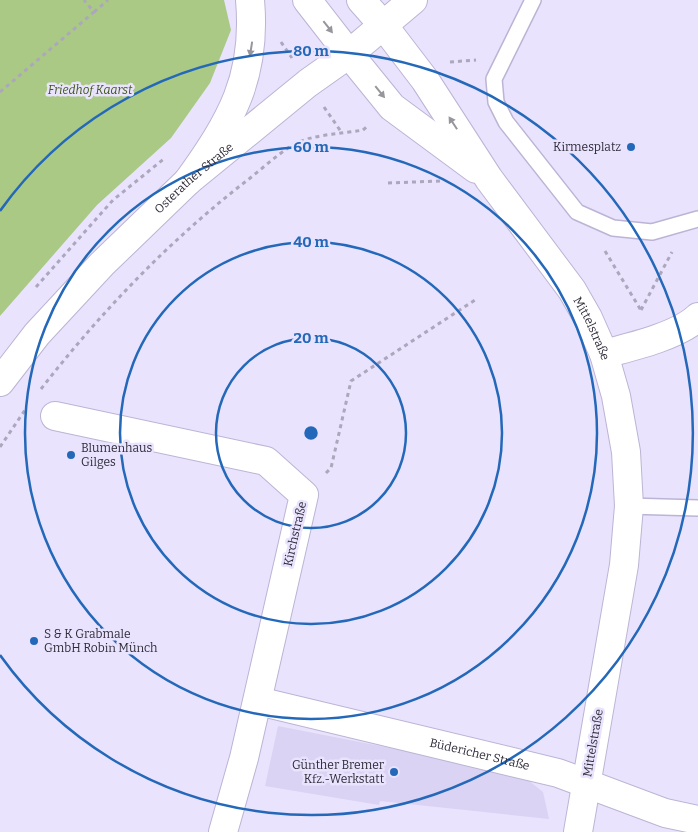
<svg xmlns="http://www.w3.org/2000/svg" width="698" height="832" viewBox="0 0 698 832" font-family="Bitter,serif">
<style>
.built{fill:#dbd3f3}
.green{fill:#a9c984}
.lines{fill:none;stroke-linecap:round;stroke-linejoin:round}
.service-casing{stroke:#bcb4d4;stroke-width:18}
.minor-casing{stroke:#bcb4d4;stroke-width:30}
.tertiary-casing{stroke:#bcb4d4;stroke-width:30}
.secondary-casing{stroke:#bcb4d4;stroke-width:30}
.motorway-casing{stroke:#bcb4d4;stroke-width:30}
.path{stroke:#aca7bd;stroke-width:3;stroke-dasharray:4 4;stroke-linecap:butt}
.service{stroke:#fff;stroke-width:15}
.minor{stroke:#fff;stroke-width:28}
.tertiary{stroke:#fff;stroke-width:28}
.secondary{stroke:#fff;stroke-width:28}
.motorway{stroke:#fff;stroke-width:28}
.oneway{fill:#97969c}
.ring{fill:none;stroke:#2468b9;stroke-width:2.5}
.poi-dot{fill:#2468b9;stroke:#e9e3fe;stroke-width:2}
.labels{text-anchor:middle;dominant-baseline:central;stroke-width:5;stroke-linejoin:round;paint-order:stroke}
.park-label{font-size:12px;font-style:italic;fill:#405919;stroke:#e9e3fe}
.poi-label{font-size:12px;fill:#2f2c39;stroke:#e9e3fe;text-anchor:end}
.street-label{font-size:12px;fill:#2f2c39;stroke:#e9e3fe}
.centre{fill:#2468b9;stroke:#e9e3fe;stroke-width:2.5}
.ring-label{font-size:15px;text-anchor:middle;font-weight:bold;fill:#2468b9;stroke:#e9e3fe;stroke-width:5;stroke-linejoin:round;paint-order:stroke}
</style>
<rect width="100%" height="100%" fill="#e9e3fe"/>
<path class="built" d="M278 726 498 769 528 780 543 792 549 819 380 801 379 805 265 786Z"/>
<path class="green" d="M0 0H224L231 30 210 83 171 138 97 205 0 316Z"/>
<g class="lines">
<defs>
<g id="service">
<path d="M533 0 494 79 496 102 506 122 577 212 613 228 652 232 698 219"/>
<path d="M629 506 698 508"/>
</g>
<g id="minor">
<path d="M604 354C631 347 678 336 698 317"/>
<path d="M55 416 266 461 304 495 244 758 223 832"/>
<path id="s1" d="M258 701 558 773 665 813 698 820"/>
</g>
<g id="tertiary">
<path id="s2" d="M383 25 425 80 489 179 572 290 588 318 604 354 616 396 626 452 629 506 624 565 578 832"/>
<path d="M349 54 392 107 476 169"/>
</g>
<g id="secondary">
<path id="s3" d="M0 382 37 334 102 264 188 181 308 83 349 54 413 0"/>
</g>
<g id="motorway">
<path d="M307 0 349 54"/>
<path d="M361 0 383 25"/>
<path d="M188 181C231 121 257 77 250 0"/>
</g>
</defs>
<use href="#service" class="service-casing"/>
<use href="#minor" class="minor-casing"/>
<use href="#tertiary" class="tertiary-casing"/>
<use href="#secondary" class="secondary-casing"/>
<use href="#motorway" class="motorway-casing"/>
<g class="path">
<path d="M94 12 108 0"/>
<path d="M281 42 292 58"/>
<path d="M450 62 476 60"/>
<path d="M0 92 94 12 84 0"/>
<path d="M324 107 342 133"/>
<path d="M388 183 440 181"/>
<path d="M605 251 642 312"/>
<path d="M36 287 113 200 165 158"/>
<path d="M641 310 672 252"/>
<path d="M41 389C101 312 168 242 245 182 261 170 276 155 293 145 312 134 341 134 363 130L369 125"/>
<path d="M0 447 25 410"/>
<path d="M326 473 331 468 351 381 475 300"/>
</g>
<use href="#service" class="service"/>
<use href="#minor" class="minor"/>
<use href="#tertiary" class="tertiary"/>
<use href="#secondary" class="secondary"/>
<use href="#motorway" class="motorway"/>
</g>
<defs><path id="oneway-solid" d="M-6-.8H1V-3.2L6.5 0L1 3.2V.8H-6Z" transform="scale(1.25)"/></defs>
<g class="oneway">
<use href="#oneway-solid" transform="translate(328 27) rotate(52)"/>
<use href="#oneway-solid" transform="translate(251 49) rotate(99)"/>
<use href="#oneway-solid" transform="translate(380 92) rotate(51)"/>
<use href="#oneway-solid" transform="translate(453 123) rotate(-123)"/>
</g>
<g class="ring">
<circle cx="311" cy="433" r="95"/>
<circle cx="311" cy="433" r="191"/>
<circle cx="311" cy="433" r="286"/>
<path d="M0 211A382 382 0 1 1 0 655"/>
</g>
<g class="poi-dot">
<circle cx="631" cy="147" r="5"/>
<circle cx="71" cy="455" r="5"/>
<circle cx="34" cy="641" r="5"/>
<circle cx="394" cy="772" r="5"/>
</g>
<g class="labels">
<g class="park-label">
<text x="90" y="90">Friedhof Kaarst</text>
</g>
<g class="poi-label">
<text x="621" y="147">Kirmesplatz</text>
<text x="81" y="448" text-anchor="start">Blumenhaus<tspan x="81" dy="14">Gilges</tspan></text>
<text x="44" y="634" text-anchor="start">S &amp; K Grabmale<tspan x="44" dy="14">GmbH Robin Münch</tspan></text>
<text x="384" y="765">Günther Bremer<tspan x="384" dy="14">Kfz.-Werkstatt</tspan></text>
</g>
<g class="street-label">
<text stroke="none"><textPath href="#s3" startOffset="282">Osterather Straße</textPath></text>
<text stroke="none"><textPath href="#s2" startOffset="369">Mittelstraße</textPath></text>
<text transform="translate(295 534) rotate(-77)">Kirchstraße</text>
<text transform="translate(593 743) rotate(-80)">Mittelstraße</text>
<text stroke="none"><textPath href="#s1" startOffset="228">Büdericher Straße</textPath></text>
</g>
</g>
<circle cx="311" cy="433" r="8" class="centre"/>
<g class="ring-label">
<text x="311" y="56">80 m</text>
<text x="311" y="152">60 m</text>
<text x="311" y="247">40 m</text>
<text x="311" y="343">20 m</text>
</g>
</svg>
